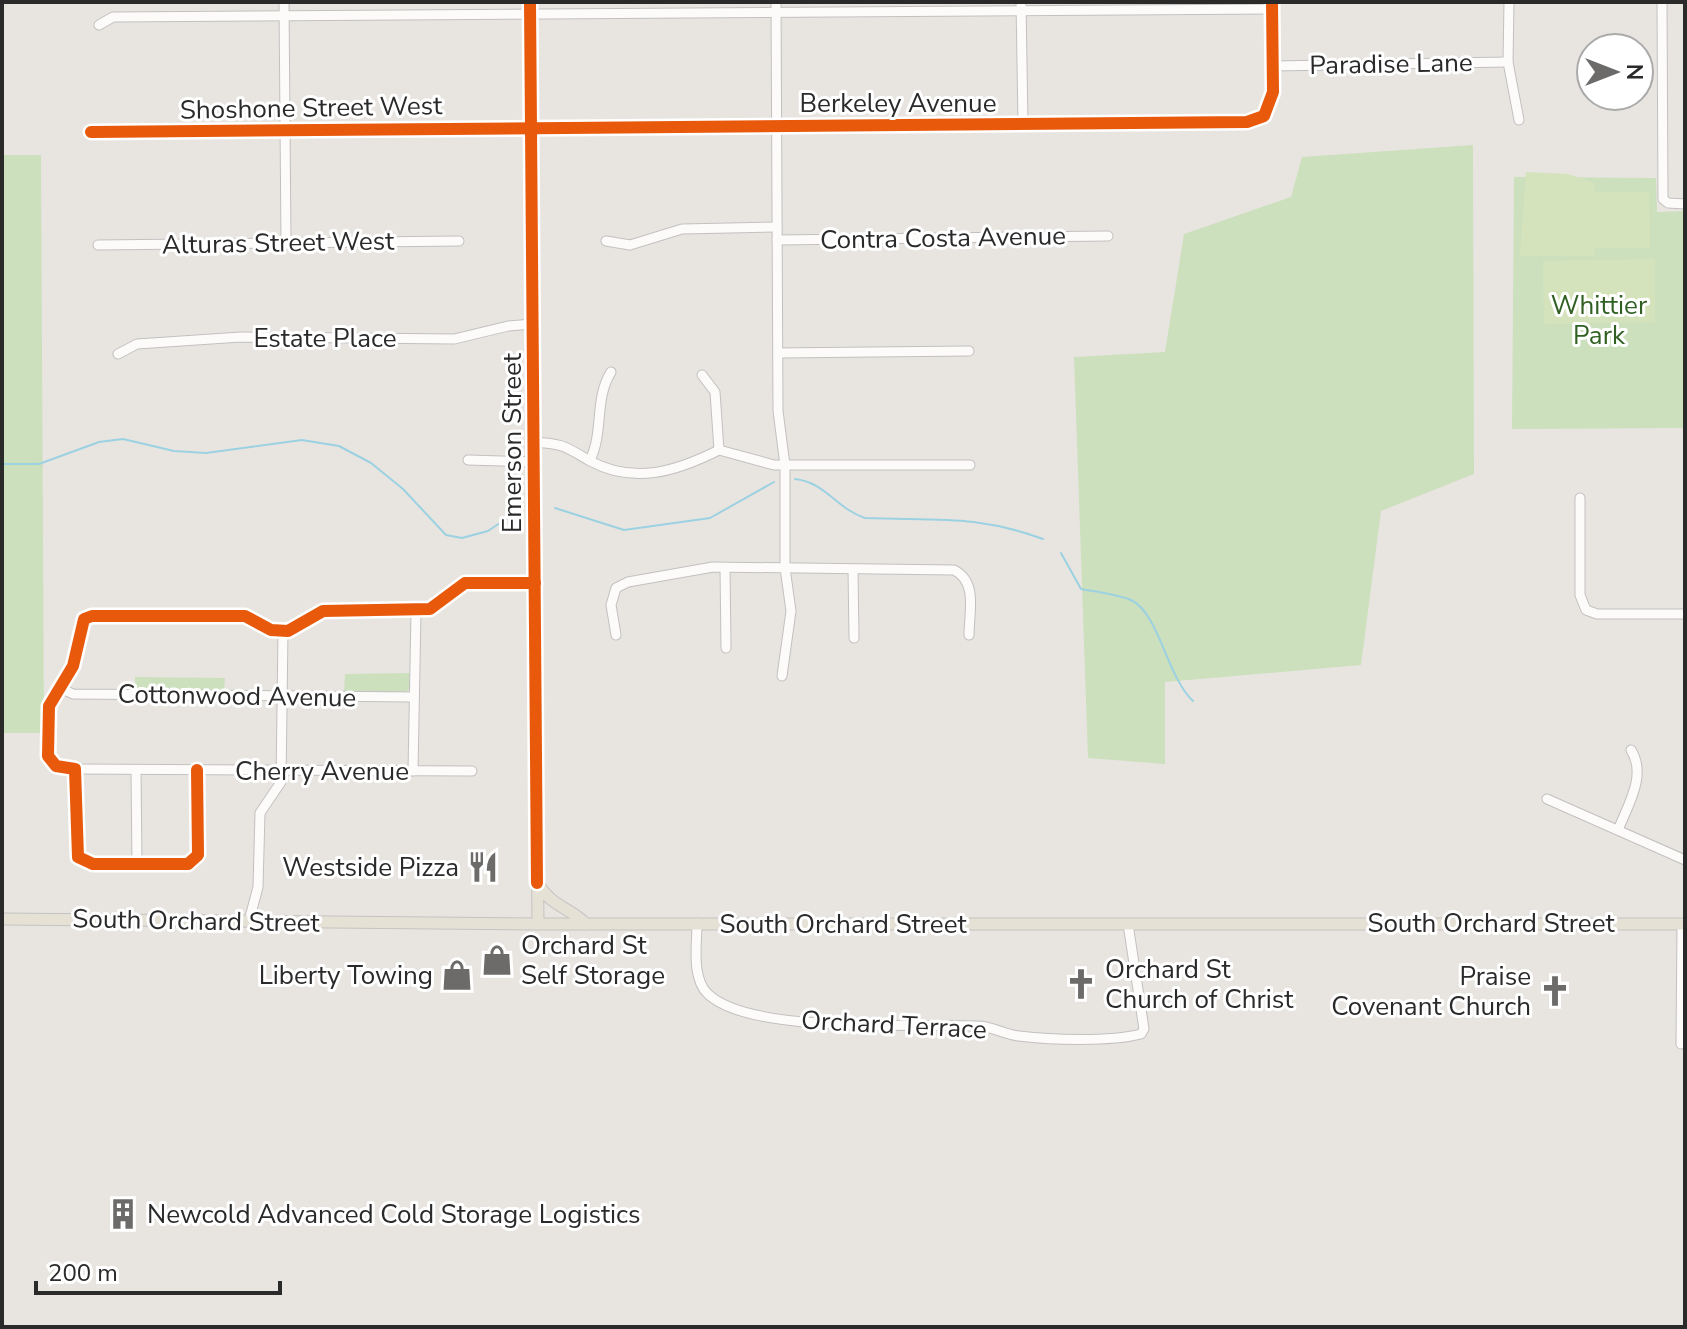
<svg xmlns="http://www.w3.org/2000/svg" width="1687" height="1329" viewBox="0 0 1687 1329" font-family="'Nunito Sans',sans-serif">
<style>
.green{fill:#cce0bd}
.pitch{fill:#d5e3bc}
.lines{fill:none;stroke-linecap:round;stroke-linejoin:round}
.stream{stroke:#9cd1e2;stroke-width:2}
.minor-casing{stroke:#c2c1c0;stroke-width:11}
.major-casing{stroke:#c4c3c2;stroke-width:13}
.minor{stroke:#fcfbfa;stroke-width:9}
.major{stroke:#e5e1d5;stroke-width:11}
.cycleway-casing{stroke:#fff;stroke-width:17}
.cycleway{stroke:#e8590c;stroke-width:12}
.labels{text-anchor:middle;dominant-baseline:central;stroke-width:6;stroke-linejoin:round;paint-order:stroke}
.street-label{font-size:26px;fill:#2a2a2a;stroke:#fff}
.park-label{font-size:26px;fill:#306022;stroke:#fff}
.poi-label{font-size:26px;fill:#2a2a2a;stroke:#fff;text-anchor:end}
</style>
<rect width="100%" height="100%" fill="#e8e5e1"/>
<g class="green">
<path d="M1473 145 1474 474 1381 511 1361 665 1165 682V764L1088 758 1074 357 1165 352 1184 234 1291 197 1302 157Z"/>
<path d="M2 155H41L44 733H2Z"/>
<path d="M1514 177 1656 178 1657 212 1685 211V428L1512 429Z"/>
<path d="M411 673V687L405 693H344L345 674Z"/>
<path d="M135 677 225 678 224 692H135Z"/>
</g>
<g class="pitch">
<path d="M1526 172 1568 174 1594 183 1595 192H1649L1650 248H1595L1594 256H1520Z"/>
<path d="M1655 259V322L1544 324 1543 261Z"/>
</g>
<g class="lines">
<g class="stream">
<path d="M2 464H39L99 442 123 439 174 451 206 453 302 440 339 446 371 463 403 489 446 535 462 538 488 531 519 510"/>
<path d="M795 479C825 482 837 509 865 518 933 521 975 514 1043 539"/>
<path d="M555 508 624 530 710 518 774 482"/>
<path d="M1061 553 1081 589C1097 592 1116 594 1131 600 1159 613 1167 677 1193 701"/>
</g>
<defs>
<g id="minor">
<path d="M284 2 286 244"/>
<path d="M776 2 778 411 785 465V568L791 611 782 676"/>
<path d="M1021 2 1023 124"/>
<path d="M1509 2 1508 62 1519 120"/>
<path d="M1662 2 1663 199 1668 203 1685 204"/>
<path d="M99 25 113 17 1272 9"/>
<path d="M1273 66 1508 62"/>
<path d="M91 132 1247 122 1264 116 1273 92 1272 2"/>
<path d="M777 240 1108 236"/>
<path d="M606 241 630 245 682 229 777 227"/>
<path d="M98 245 459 241"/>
<path d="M778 353 969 351"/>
<path d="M118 354 137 344 241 337 454 339 508 326 533 324"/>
<path d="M702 375 715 392 719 450"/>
<path d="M533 442C565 444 564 446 590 461 635 485 677 471 719 450L774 465H970"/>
<path d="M468 460 534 462"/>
<path d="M590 460C604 432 594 399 611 372"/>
<path d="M1580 498V595L1586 610 1597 614H1685"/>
<path d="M725 568 726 648"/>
<path d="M853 570 854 638"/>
<path d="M616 635 611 605 616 588 628 582 713 567 954 570C978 582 969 612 969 635"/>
<path d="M60 688 73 694 414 697"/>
<path d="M75 769 472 771"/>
<path d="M136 770 137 864"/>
<path d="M197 770 198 855 188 864H93L78 857 75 769 56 766 48 756 49 706 73 666 84 619 92 616H245L271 630 288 631 323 611 430 609 465 583H535"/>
<path d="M413 771 416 612"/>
<path d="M1547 799 1685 860"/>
<path d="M1618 830C1628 805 1647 775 1631 750"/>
<path d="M249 921 258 887 260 813 281 782 283 632"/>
<path d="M697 923C697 944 691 978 708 994 751 1035 918 1023 978 1026 992 1026 1005 1035 1019 1036 1051 1040 1110 1042 1141 1034L1144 1029 1128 924"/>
<path d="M1681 1044 1682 924"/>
</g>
<g id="major">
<path d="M530 2 538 924"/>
<path d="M538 884C553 908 568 906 586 924"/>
<path d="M2 919 538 924H1685"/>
</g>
</defs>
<use href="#minor" class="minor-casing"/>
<use href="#major" class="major-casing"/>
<use href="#minor" class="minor"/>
<use href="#major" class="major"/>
<defs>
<g id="cycleway">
<path d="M530 2 537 883"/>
<path d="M91 132 1247 122 1264 116 1273 92 1272 2"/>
<path d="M197 770 198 855 188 864H93L78 857 75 769 56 766 48 756 49 706 73 666 84 619 92 616H245L271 630 288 631 323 611 430 609 465 583H535"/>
</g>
</defs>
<use href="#cycleway" class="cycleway-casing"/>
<use href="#cycleway" class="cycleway"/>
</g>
<defs>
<symbol id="restaurant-bare" viewBox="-9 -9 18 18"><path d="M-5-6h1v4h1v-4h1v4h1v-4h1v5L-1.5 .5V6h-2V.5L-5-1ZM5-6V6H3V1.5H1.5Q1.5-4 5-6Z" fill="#6c6b6a" stroke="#fff" stroke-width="2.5" paint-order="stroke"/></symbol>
<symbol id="shop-bare" viewBox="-9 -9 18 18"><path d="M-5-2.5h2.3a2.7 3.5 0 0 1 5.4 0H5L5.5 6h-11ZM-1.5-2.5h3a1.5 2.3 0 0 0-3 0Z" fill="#6c6b6a" stroke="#fff" stroke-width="2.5" paint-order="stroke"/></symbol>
<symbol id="church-bare" viewBox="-9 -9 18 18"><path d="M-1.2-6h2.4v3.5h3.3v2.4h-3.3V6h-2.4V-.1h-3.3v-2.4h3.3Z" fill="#6c6b6a" stroke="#fff" stroke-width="2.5" paint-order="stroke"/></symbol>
<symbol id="building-bare" viewBox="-9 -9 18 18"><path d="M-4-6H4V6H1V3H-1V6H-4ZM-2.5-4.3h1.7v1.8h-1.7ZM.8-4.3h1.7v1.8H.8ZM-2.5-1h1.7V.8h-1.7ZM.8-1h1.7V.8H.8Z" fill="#6c6b6a" stroke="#fff" stroke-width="2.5" paint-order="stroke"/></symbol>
</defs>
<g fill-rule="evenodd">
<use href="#restaurant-bare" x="461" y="845" width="44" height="44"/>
<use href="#shop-bare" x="475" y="938" width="44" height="44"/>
<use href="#shop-bare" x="435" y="953" width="44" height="44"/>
<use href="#church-bare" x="1059" y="962" width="44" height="44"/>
<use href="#church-bare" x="1533" y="969" width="44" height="44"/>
<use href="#building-bare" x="101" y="1192" width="44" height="44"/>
</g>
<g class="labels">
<g class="street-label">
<text transform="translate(1391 64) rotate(-1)">Paradise Lane</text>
<text x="898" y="103">Berkeley Avenue</text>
<text transform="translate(311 108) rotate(-1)">Shoshone Street West</text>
<text transform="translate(943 238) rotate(-1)">Contra Costa Avenue</text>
<text transform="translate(278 243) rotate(-1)">Alturas Street West</text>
<text x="325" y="338">Estate Place</text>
<text transform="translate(512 443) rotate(-90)">Emerson Street</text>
<text transform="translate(237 696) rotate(1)">Cottonwood Avenue</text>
<text x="322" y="771">Cherry Avenue</text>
<text transform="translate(196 921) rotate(1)">South Orchard Street</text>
<text x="1491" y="923">South Orchard Street</text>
<text x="843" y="924">South Orchard Street</text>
<text transform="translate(894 1025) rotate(3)">Orchard Terrace</text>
</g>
<g class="park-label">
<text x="1599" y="305">Whittier<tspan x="1599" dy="30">Park</tspan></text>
</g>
<g class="poi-label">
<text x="459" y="867">Westside Pizza</text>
<text x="521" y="945" text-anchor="start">Orchard St<tspan x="521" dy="30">Self Storage</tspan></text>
<text x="1105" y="969" text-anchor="start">Orchard St<tspan x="1105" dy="30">Church of Christ</tspan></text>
<text x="433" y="975">Liberty Towing</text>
<text x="1531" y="976">Praise<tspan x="1531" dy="30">Covenant Church</tspan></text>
<text x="147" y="1214" text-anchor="start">Newcold Advanced Cold Storage Logistics</text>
</g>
</g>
<rect width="1687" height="1329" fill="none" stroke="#2a2a2a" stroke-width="8"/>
<g transform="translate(1615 72) rotate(90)"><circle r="38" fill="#ffffff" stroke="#aaaaaa" stroke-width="2"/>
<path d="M0-6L14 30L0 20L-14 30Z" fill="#6c6b6a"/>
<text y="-12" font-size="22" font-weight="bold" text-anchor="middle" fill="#2a2a2a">N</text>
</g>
<path d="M36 1281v12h244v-12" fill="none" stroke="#2a2a2a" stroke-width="4"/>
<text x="48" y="1281" font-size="24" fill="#2a2a2a" stroke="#ffffff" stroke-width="6" paint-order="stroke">200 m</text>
</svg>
